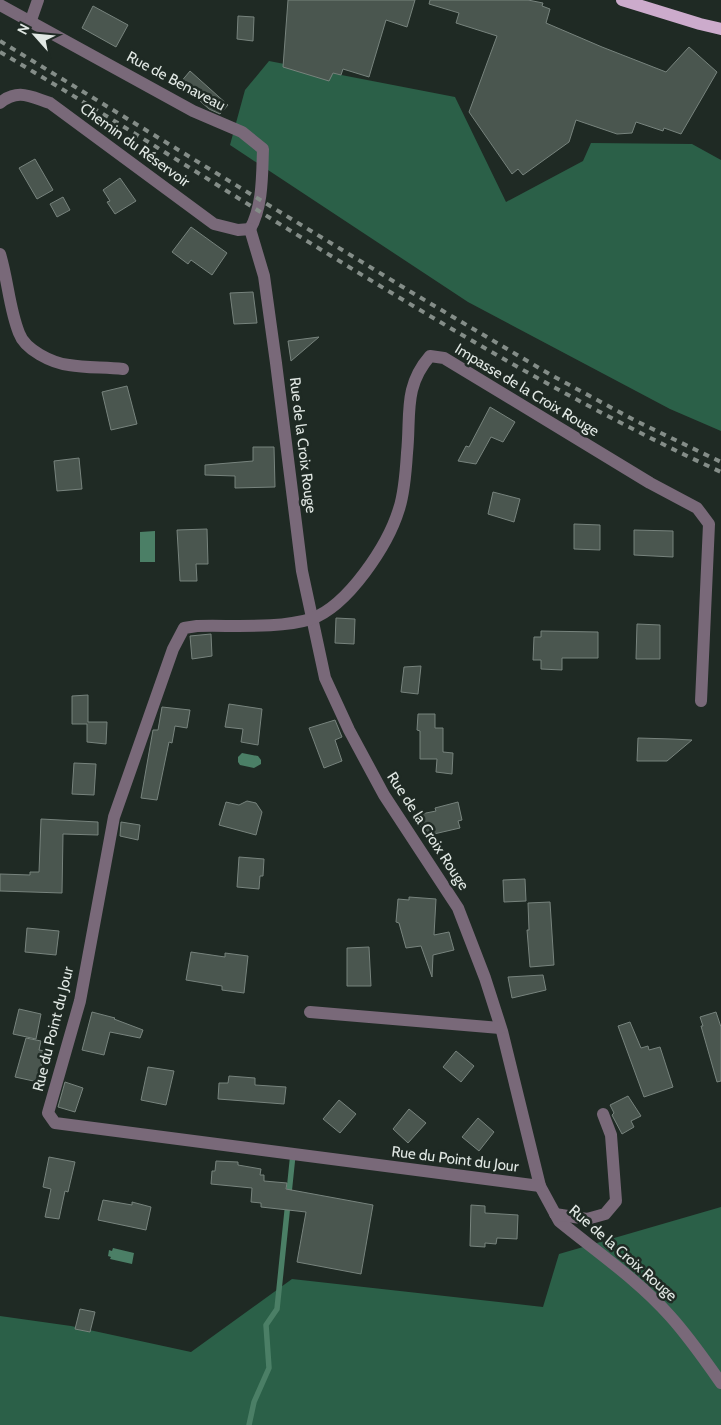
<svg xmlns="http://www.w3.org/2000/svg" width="721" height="1425" viewBox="0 0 721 1425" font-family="Cabin,sans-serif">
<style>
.forest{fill:#2b6048}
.water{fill:#4b7f66}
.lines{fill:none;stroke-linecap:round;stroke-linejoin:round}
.stream{stroke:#4b7f66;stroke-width:5.5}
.building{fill:#4a564f;stroke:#77837d}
.minor{stroke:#796979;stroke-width:12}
.major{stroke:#ccabcc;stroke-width:12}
.rail{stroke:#848d88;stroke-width:4;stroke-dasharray:6 6;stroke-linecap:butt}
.labels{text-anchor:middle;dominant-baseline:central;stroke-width:5;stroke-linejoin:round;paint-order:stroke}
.street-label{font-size:15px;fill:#e1e8e4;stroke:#1f2a24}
</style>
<rect width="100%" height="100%" fill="#1f2a24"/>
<g class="forest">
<path d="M269 61 455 97 506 202 583 161 591 143 692 144 721 160V431L670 409 468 302 230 145 245 90Z"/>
<path d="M721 1207V1425H0V1316L71 1326 191 1352 292 1279 543 1307 559 1254Z"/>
</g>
<g class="water">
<path d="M155 531V562H140V532Z"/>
<path d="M242 753 258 756 261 760V764L254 768 240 765 238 762V757Z"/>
<path d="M113 1248 134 1253 132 1264 110 1259 111 1257 108 1256 109 1250 112 1251Z"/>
</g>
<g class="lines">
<path class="stream" d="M249 1425 254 1402 269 1368 266 1325 277 1309 293 1154"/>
</g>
<g class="building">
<path d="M288 0H415L407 27 386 20 369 77 343 69 341 75 333 73 329 81 283 67Z"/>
<path d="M430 0H528L543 3 542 6 550 9 546 23 602 47 666 72 689 47 717 72 681 134 664 128 663 131 636 122 632 133 617 134 576 120 569 142 523 175 518 169 512 174 469 112 497 36 456 23 459 13 429 4Z"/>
<path d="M93 6 128 25 116 47 82 28Z"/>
<path d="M238 16 254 17 253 41 237 39Z"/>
<path d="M190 71 228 105 220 114 209 109 180 83Z"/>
<path d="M35 159 53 190 37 199 19 168Z"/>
<path d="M120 178 136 201 115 214 107 202 110 201 103 190Z"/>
<path d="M63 197 70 210 57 217 50 204Z"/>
<path d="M191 227 227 253 212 275 191 260 188 264 172 252Z"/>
<path d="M253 292 257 323 234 324 230 293Z"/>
<path d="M319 337 291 361 288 341Z"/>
<path d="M127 386 137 424 111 430 102 392Z"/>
<path d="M490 407 515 422 503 442 491 437 476 464 458 461 466 446 469 447Z"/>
<path d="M253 447H274L275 487 235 488V476L205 475V465L253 461Z"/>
<path d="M79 458 82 489 57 491 54 461Z"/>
<path d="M493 492 520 499 514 522 488 514Z"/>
<path d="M574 524 600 525V550L574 549Z"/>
<path d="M207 529 208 564H196L197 581H180L177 530Z"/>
<path d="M634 530 673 531V557L634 555Z"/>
<path d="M336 618 355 619 354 644 335 643Z"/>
<path d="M637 624 660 625V659H636Z"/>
<path d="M541 631 598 632V658H562V670L541 669V660H533L534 637H541Z"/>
<path d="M211 634 212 656 192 659 190 636Z"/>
<path d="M421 666 418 694 401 692 404 667Z"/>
<path d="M88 695V722H107L106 744 87 742V724H72V696Z"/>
<path d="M229 704 262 709 258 745 241 742 243 729 225 727Z"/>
<path d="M162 707 190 710 187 728 175 726 172 743 169 742 157 800 141 798 153 730H158Z"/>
<path d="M418 714H435V728H443V752L453 753 452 774 436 772 437 759H420V731L417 730Z"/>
<path d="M335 720 342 737 335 740 342 761 324 768 309 728Z"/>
<path d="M638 738 672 739 692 740 667 761H637Z"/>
<path d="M74 763 96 764 94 795 72 794Z"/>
<path d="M247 801 256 803 262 812 256 835 219 825 226 802 239 805Z"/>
<path d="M458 802 462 820 458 821 460 828 425 836 416 815 436 811 435 808Z"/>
<path d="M41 819 98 822V835L63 834 62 893 0 891V874L30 875V872H39Z"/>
<path d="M121 822 140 825 138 840 120 836Z"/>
<path d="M239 857 264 859 263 876H260L259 889 237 887Z"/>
<path d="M525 879 526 901 504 902 503 880Z"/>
<path d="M409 897 436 899 434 935 449 932 454 950 433 955 432 977 421 946 406 948 399 923 396 922 398 899 409 900Z"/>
<path d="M550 902 554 965 530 967 527 930H529L528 903Z"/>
<path d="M27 928 59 931 56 955 25 952Z"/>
<path d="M369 947 371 986H347V948Z"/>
<path d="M191 952 225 957V953L248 956 244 993 222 990V986L186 980Z"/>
<path d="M543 975 546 990 512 998 508 977Z"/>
<path d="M19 1009 41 1014 36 1039 13 1034Z"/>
<path d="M92 1012 115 1018 114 1019 143 1030 140 1038 110 1032 104 1055 82 1050Z"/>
<path d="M716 1012 721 1027V1081L717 1082 701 1026H703L700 1017Z"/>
<path d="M630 1022 641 1048 648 1046 649 1050 660 1047 673 1087 644 1097 618 1026Z"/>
<path d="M26 1038 41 1041 39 1050 45 1051 38 1082 15 1077Z"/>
<path d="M456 1051 474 1066 461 1082 443 1067Z"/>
<path d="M148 1067 174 1071 166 1105 141 1100Z"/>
<path d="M229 1076 255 1078V1085L286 1087 284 1104 218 1099 219 1083H228Z"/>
<path d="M65 1082 83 1088 75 1112 58 1107Z"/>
<path d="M628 1096 641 1116 631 1121 634 1127 622 1134 613 1117 612 1115 614 1113 610 1105Z"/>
<path d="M339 1100 356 1114 340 1133 323 1119Z"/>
<path d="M409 1109 426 1123 408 1143 393 1129Z"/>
<path d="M478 1118 494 1132 479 1151 462 1137Z"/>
<path d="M49 1157 75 1162 68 1192 65 1191 59 1219 45 1217 51 1189 43 1187Z"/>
<path d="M216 1161 238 1162V1165L261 1169 260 1175H264V1181L287 1183 286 1189 373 1205 361 1274 297 1262 306 1212 261 1207V1203L251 1202 252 1188 211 1184 212 1171H215Z"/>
<path d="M103 1200 132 1205V1202L151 1207 146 1230 98 1220Z"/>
<path d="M471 1205 485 1206V1213L518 1215 517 1239 497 1238 496 1244 485 1243V1247L470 1246Z"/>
<path d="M80 1309 95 1312 90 1332 75 1329Z"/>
</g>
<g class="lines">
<g class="minor">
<path d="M0 5 193 111 242 132 263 149C262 175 263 206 250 229"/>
<path d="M31 20 38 0"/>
<path d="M0 103C18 88 31 97 50 103L214 224 238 230 250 229"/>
<path d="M250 229 264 276 276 363 302 571 325 678 349 730 384 795 458 908 485 978 502 1031 540 1186 559 1221C597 1252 638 1280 670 1316 689 1337 705 1360 721 1383"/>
<path d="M0 254C8 280 9 308 19 333 25 350 52 363 69 365 86 368 105 367 123 369"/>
<path d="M310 1012 500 1028"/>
<path d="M540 1186 55 1123 48 1113 80 1001 114 817 173 649 184 628 197 626C232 625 278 629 311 619 348 606 388 545 399 509 404 494 406 469 407 453 411 415 403 387 430 356L444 358 650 483 697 508 709 524 701 701"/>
<path d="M555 1214 587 1219 605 1214 616 1201 611 1135 603 1114"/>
</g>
<path class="major" d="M622 0 700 24 721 29"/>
<g class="rail">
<path d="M0 41 411 292 551 375 636 421 721 462"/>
<path d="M0 52C240 193 468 355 721 472"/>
</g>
</g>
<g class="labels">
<g class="street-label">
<text transform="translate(176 81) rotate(28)">Rue de Benaveau</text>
<text transform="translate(135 145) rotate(36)">Chemin du Réservoir</text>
<text transform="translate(527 390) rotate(31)">Impasse de la Croix Rouge</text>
<text transform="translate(303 445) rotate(83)">Rue de la Croix Rouge</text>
<text transform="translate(428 831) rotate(57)">Rue de la Croix Rouge</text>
<text transform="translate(53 1029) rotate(-76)">Rue du Point du Jour</text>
<text transform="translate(455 1159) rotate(7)">Rue du Point du Jour</text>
<text transform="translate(623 1253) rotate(41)">Rue de la Croix Rouge</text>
</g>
</g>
<g transform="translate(35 35) rotate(297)" stroke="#1f2a24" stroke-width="4" paint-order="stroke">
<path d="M0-4L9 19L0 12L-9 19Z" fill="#e1e8e4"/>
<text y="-8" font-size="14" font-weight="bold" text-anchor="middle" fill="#e1e8e4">N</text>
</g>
</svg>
